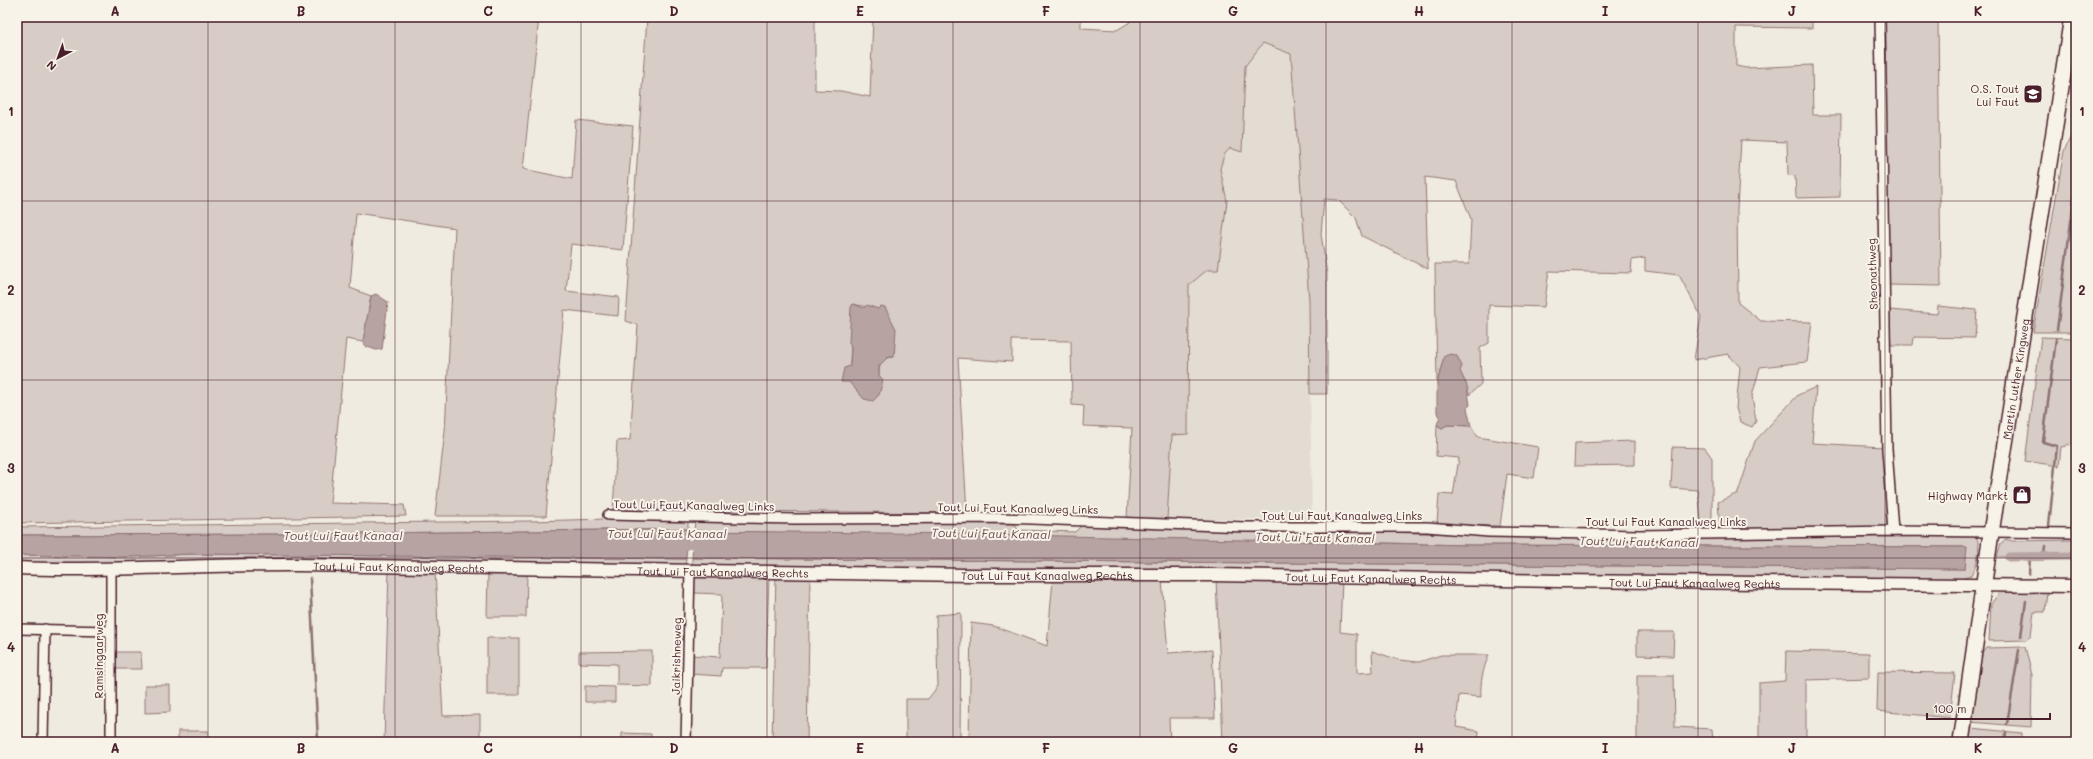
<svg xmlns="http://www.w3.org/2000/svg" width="2093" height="759" viewBox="0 0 2093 759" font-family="Mali,sans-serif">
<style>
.built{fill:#e3dcd2}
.green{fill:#d8cdc6;stroke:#917678;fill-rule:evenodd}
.water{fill:#b7a4a2;stroke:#8b6f72}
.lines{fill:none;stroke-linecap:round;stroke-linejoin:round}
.stream{stroke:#8b6f72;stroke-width:2.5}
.canal{stroke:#b7a4a2;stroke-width:9}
.minor-casing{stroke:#4a1f2b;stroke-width:12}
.tertiary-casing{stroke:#4a1f2b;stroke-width:15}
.primary-casing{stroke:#4a1f2b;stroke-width:18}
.minor{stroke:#f7f3e8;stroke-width:9}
.tertiary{stroke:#f7f3e8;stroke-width:12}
.primary{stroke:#f7f3e8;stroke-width:15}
.grid{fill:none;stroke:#4a1f2b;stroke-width:1;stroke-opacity:0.55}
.labels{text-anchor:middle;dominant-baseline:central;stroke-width:4;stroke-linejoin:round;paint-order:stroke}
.poi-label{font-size:11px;fill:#4a1f2b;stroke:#f7f3e8;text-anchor:end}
.street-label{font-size:11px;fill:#4a1f2b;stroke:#f7f3e8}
.water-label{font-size:12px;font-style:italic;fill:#704e55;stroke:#f7f3e8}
.neatline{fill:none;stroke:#4a1f2b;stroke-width:1.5}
.grid-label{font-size:13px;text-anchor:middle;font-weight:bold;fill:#4a1f2b}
</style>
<rect width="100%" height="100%" fill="#f0ebe0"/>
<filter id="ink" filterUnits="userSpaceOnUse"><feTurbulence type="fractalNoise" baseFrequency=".025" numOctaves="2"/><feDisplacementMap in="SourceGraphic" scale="8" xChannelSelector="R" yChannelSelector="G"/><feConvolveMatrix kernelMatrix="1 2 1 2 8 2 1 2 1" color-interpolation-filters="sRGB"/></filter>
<g filter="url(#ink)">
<path class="built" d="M1263 43 1291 54 1309 300 1312 519H1167L1172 434H1188L1189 284 1207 270H1217L1227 201 1220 170 1224 155 1230 148 1242 152 1245 66Z"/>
<g class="green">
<path d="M17 17H539L523 169 572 179 576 120 633 126 623 250 571 244 566 291 619 297 618 316 564 310 546 516H435L445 431 455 228 356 213 350 288 371 296 363 342 346 339 330 503 404 505 406 516 17 523Z"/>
<path d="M647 17H815V90L841 91 870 97 873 17H1081V28L1117 30 1130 22V17H1812V28L1736 27V66L1746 68 1812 65 1813 115H1841L1840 197 1796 198 1795 176 1788 175 1787 142 1741 140 1737 209 1738 303 1761 321 1812 322 1807 362 1760 367 1752 396 1756 421 1752 427 1740 422 1736 408 1740 367 1728 354 1694 360 1701 316 1679 275 1645 271V258L1632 260 1631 273 1549 271 1544 307 1489 305V343L1480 348 1481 384 1469 395C1466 377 1457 368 1444 356L1437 384 1435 264H1469L1471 219 1456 181 1425 177 1428 269 1362 236 1356 218 1338 200 1324 199 1321 234 1327 274V394H1310L1309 300 1291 54 1263 43 1245 66 1242 152 1230 148 1224 155 1220 169 1227 201 1218 270H1207L1189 285 1188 434 1172 435 1167 519 1127 518 1132 428 1083 426 1084 406 1072 405 1071 341 1012 340V362L958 358 967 513 613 510 617 441 630 440 638 325 626 321ZM853 304 878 309 894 357C882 357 879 364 879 375L857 390 849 382Z"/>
<path d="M1884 17H1938L1941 286 1888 285Z"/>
<path d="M2071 136H2076V332H2033L2064 151Z"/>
<path d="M1938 306 1977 310 1975 338 1914 337 1913 345H1891L1889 310 1937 314Z"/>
<path d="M2041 337 2076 338 2074 444 2061 447 2059 466 2025 461Z"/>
<path d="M1816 387 1812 443 1883 447 1887 527 1720 529 1718 502 1738 493 1755 441 1798 395Z"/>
<path d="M1437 425 1442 428 1447 425 1471 426 1478 437 1538 447 1534 478 1507 474 1500 526 1437 524 1439 494 1453 495 1459 458 1436 456Z"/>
<path d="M1635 441V465L1574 466 1575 443Z"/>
<path d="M1673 447 1705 448 1712 458V528L1702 529 1698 490 1671 488Z"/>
<path d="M607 519H688V529L294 534 17 535V527L530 521Z"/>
<path d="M695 520 1015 524 1018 530 1075 532 1081 526 1252 531 1274 541 694 531Z"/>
<path d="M1310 530 1637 539 1976 536C1982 547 1977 565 1971 576L1958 580 692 566V558L1965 569 1966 547 1466 545 1309 541Z"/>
<path d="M2006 539 2012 541 2076 540V556L1997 557 2001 543Z"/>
<path d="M189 554 686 559 685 565 73 566 17 564V555L133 557Z"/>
<path d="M389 570 435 571 443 716 480 715V742H384Z"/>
<path d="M488 573 527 574 526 617H487Z"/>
<path d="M694 574 769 576 766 668H722L721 676 691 674V655L720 657 722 594 694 593Z"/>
<path d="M776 575 810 576 807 742H772Z"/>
<path d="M1216 579H1342L1340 632 1357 634V673L1373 672 1372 651 1399 660 1419 662 1441 655H1489C1483 669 1480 682 1481 697L1459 695 1456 727 1479 731 1478 742H1223Z"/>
<path d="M1053 580H1162L1168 653 1212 650 1215 718H1169L1170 742H969L971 623 994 626 1047 646Z"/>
<path d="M2002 589 2047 591 2045 612H2034L2031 636 2026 640 1989 641 1991 604Z"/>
<path d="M961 613 960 742H906V699H928L938 686 936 615Z"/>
<path d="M1637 632H1674L1673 656 1637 655Z"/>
<rect x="487" y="638" width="32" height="57"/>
<path d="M2025 647 2032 675 2031 727 1970 722 1977 660 1986 648Z"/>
<path d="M652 651V686L617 685V664L579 663V652Z"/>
<path d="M1786 651 1869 653V678L1806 680V742H1759V683L1785 681Z"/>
<path d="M114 652H141L142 669H115Z"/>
<path d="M1878 672 1955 673 1950 718 1877 711Z"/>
<path d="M1637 675H1674L1675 727 1712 729 1713 742H1637Z"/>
<path d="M145 685H170V712L145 713Z"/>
<path d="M585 686 615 687V702H585Z"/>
<path d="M1970 728 2022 733V742H1969Z"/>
<rect x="178" y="731" width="30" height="11"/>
<path d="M622 733 651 734V742H622Z"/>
</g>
<g class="water">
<path d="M376 294 388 302 382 349 376 350 365 346 363 342 371 296Z"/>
<path d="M853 304 864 308 867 305 878 309 881 306 885 307 896 329 894 357H888L879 366V375L883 380 879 395 873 401 864 399 849 382H841L844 368 850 366 851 348 849 342 851 307Z"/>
<path d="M1451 354 1457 356 1462 366 1460 371 1467 386 1470 405 1467 408 1471 426 1447 425 1442 428 1437 425 1440 416 1437 413V384L1444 356Z"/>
<path d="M688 529 686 559 189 554 133 557 17 555V535L294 534Z"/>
<path d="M694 531 974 534 1466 545 1967 547 1965 569 692 558Z"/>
</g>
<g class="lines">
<g class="stream">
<path d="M2057 330 2076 183"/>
<path d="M2049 526 2057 446 2043 442 2056 339"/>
<path d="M2044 556 2045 546"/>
<path d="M2029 574 2030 556"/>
<path d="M310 578 318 742"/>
<path d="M2021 636 2026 601"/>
<path d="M2007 724 2019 650"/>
<path d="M2005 742 2006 733"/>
</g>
<g class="canal">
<path d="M675 545 704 544"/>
<path d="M2009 557 2076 556"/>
</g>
<defs>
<g id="minor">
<path d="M1880 17 1887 449 1893 531"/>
<path d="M608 515 796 519 1001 518 1246 527H1427L1489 532 1639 535 1893 531 2076 533"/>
<path d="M111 569V742"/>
<path d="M17 629 110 631"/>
<path d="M43 742 45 629"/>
<path d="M686 742 690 570"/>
</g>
<g id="tertiary">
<path id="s1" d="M17 568C111 572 205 564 299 565L967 575H1212L1560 581 2076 586"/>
</g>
<g id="primary">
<path id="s2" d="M1961 742 1991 533 2072 17"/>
</g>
</defs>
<use href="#minor" class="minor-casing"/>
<use href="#tertiary" class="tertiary-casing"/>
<use href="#primary" class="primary-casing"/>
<use href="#minor" class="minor"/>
<use href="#tertiary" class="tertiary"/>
<use href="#primary" class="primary"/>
</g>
</g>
<path class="grid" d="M208 17V742M395 17V742M581 17V742M767 17V742M953 17V742M1140 17V742M1326 17V742M1512 17V742M1698 17V742M1885 17V742M17 201H2076M17 380H2076M17 558H2076"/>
<defs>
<symbol id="school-square" viewBox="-11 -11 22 22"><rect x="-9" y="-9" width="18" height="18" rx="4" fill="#4a1f2b" stroke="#f7f3e8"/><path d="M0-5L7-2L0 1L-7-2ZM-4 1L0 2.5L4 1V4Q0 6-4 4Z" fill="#fff"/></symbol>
<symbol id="shop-square" viewBox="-11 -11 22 22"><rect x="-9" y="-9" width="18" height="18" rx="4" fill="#4a1f2b" stroke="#f7f3e8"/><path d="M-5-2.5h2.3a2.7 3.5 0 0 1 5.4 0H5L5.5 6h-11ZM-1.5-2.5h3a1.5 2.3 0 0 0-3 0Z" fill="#fff"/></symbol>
</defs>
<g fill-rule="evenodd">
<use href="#school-square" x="2022" y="83" width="22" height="22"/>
<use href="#shop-square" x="2011" y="484" width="22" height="22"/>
</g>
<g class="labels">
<g class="poi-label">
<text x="2019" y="88">O.S. Tout<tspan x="2019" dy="13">Lui Faut</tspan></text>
<text x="2008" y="495">Highway Markt</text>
</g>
<g class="street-label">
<text transform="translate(1872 274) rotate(-92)">Sheonathweg</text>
<text stroke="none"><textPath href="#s2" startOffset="367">Martin Luther Kingweg</textPath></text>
<text transform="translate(694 505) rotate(1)">Tout Lui Faut Kanaalweg Links</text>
<text transform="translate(1018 508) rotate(1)">Tout Lui Faut Kanaalweg Links</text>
<text x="1342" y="515">Tout Lui Faut Kanaalweg Links</text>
<text x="1666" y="521">Tout Lui Faut Kanaalweg Links</text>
<text stroke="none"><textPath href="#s1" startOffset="382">Tout Lui Faut Kanaalweg Rechts</textPath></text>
<text stroke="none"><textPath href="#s1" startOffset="706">Tout Lui Faut Kanaalweg Rechts</textPath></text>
<text stroke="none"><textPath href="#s1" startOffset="1030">Tout Lui Faut Kanaalweg Rechts</textPath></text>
<text stroke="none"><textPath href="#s1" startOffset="1354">Tout Lui Faut Kanaalweg Rechts</textPath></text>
<text stroke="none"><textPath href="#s1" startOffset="1678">Tout Lui Faut Kanaalweg Rechts</textPath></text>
<text transform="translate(98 656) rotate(-90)">Ramsingaarweg</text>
<text transform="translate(676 656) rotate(-89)">Jaikrishneweg</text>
</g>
<g class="water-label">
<text x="667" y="533">Tout Lui Faut Kanaal</text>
<text transform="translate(991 533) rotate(1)">Tout Lui Faut Kanaal</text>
<text x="343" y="535">Tout Lui Faut Kanaal</text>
<text transform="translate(1315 537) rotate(1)">Tout Lui Faut Kanaal</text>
<text transform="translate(1639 541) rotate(1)">Tout Lui Faut Kanaal</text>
</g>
</g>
<rect width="2093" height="759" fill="none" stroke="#f7f3e8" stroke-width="44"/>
<g transform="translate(58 58) rotate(221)" stroke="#f7f3e8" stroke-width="3" paint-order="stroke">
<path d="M0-3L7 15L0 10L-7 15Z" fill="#4a1f2b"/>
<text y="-6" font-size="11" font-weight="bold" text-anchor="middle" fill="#4a1f2b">N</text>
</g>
<path d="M1927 713v6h123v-6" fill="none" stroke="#4a1f2b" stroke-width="2"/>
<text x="1933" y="713" font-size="12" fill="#4a1f2b" stroke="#f7f3e8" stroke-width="3" paint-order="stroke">100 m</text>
<rect x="22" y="22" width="2049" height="715" class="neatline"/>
<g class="grid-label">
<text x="115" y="16">A</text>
<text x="301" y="16">B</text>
<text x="488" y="16">C</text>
<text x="674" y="16">D</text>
<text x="860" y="16">E</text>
<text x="1046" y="16">F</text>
<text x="1233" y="16">G</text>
<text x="1419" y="16">H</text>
<text x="1605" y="16">I</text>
<text x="1792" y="16">J</text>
<text x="1978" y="16">K</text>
<text x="11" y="116">1</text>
<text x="2082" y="116">1</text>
<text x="11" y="295">2</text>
<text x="2082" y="295">2</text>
<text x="11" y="473">3</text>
<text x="2082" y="473">3</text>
<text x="11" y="652">4</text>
<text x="2082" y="652">4</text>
<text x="115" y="753">A</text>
<text x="301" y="753">B</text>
<text x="488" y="753">C</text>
<text x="674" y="753">D</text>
<text x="860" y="753">E</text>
<text x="1046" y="753">F</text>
<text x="1233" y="753">G</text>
<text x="1419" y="753">H</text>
<text x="1605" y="753">I</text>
<text x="1792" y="753">J</text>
<text x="1978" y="753">K</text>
</g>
</svg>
